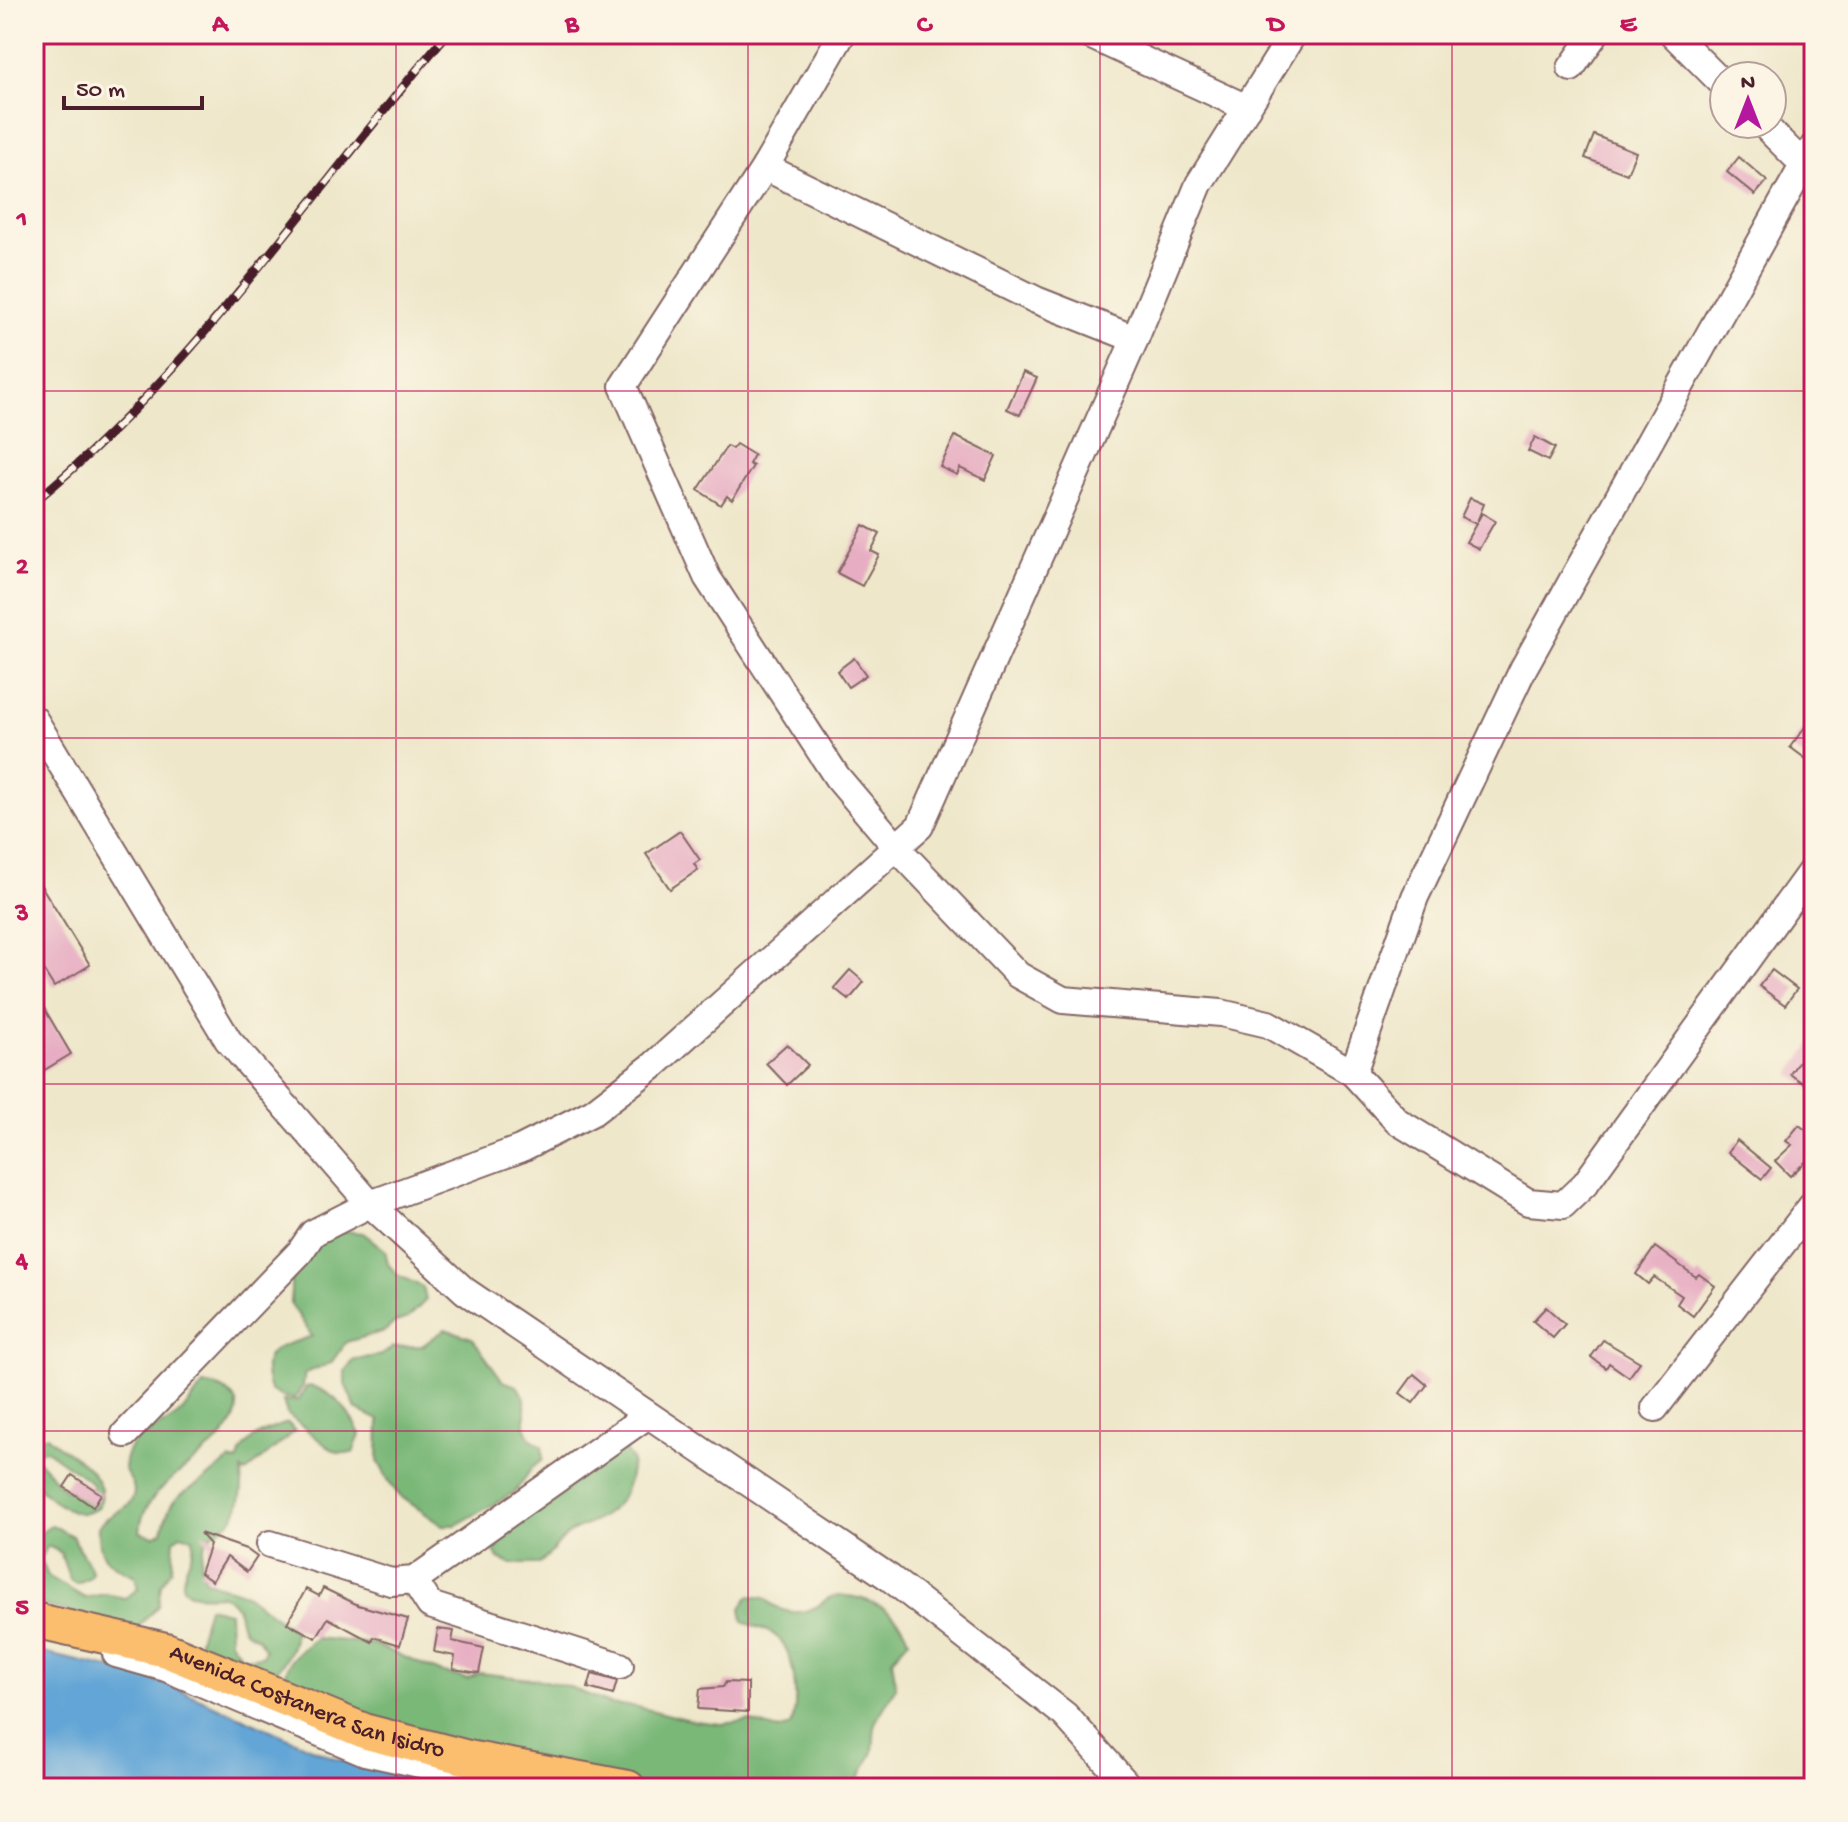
<svg xmlns="http://www.w3.org/2000/svg" width="1848" height="1822" viewBox="0 0 1848 1822" font-family="'Gochi Hand',sans-serif">
<style>
.forest{fill:#7ab878;stroke:#626c52;stroke-width:2}
.water{fill:#62a5d6;stroke:#566280;stroke-width:2}
.building{fill:#e7aec3}
.lines{fill:none;stroke-linecap:round;stroke-linejoin:round}
.minor-casing{stroke:#836563;stroke-width:30}
.major-casing{stroke:#836563;stroke-width:38}
.minor{stroke:#fff;stroke-width:26}
.major{stroke:#fbbe6e;stroke-width:34}
.rail-casing{stroke:#4a1f2b;stroke-width:9}
.rail{stroke:#fcf5e5;stroke-width:6;stroke-dasharray:18;stroke-linecap:butt}
.grid{fill:none;stroke:#c2185b;stroke-width:2;stroke-opacity:0.55}
.labels{text-anchor:middle;dominant-baseline:central;stroke-width:6;stroke-linejoin:round;paint-order:stroke}
.street-label{font-size:24px;fill:#4a1f2b;stroke:#fcf5e5}
.neatline{fill:none;stroke:#c2185b;stroke-width:3}
.grid-label{font-size:26px;text-anchor:middle;font-weight:bold;fill:#c2185b}
</style>
<rect width="100%" height="100%" fill="#fcf5e5"/>
<filter id="ink" filterUnits="userSpaceOnUse"><feTurbulence type="fractalNoise" baseFrequency=".0125" numOctaves="2"/><feDisplacementMap in="SourceGraphic" scale="16" xChannelSelector="R" yChannelSelector="G"/><feConvolveMatrix kernelMatrix="1 2 1 2 8 2 1 2 1" color-interpolation-filters="sRGB"/></filter>
<filter id="wash" filterUnits="userSpaceOnUse"><feTurbulence type="fractalNoise" baseFrequency=".006" numOctaves="4" result="noise"/><feDisplacementMap in="SourceGraphic" scale="32" xChannelSelector="R" yChannelSelector="G"/><feGaussianBlur stdDeviation="1.8" result="paint"/><feColorMatrix in="noise" values="0 0 0 0 0 0 0 0 0 0 0 0 0 0 0 0 0 1.4 0 .05"/><feComposite in="paint" operator="in"/></filter>
<g filter="url(#wash)">
<rect width="100%" height="100%" fill="#eee7ca"/>
<g class="forest">
<path d="M335 1230 363 1233 385 1250 388 1264 397 1275 423 1287 426 1300 408 1318 395 1322 385 1331 346 1342 331 1363 305 1373 303 1386 295 1398 282 1397 270 1390C255 1345 282 1348 312 1336L291 1304V1276L312 1241Z"/>
<path d="M445 1329 472 1338 503 1381 517 1386 525 1398V1425L530 1438 542 1446 543 1460 532 1468 515 1492 456 1525H442L400 1496 391 1485 378 1461 379 1420 356 1409 345 1384V1371L354 1360 382 1355 393 1347 422 1346Z"/>
<path d="M203 1385C218 1385 228 1390 237 1402 242 1451 141 1474 140 1532L154 1536 162 1531C172 1494 175 1499 204 1480 214 1474 220 1466 230 1460L237 1462C245 1437 265 1430 288 1423L295 1431 245 1473 242 1470C243 1484 242 1501 235 1514 229 1528 213 1529 207 1540 201 1550 198 1572 206 1581L246 1594 294 1631C296 1647 281 1670 267 1678L201 1654 199 1640 208 1607 229 1612 230 1641 243 1658 262 1656 265 1650 258 1638 244 1631C238 1622 241 1609 231 1601 216 1587 198 1605 183 1587 181 1569 196 1555 193 1538L180 1535 174 1540 172 1569 161 1585 158 1606 137 1628 34 1603C34 1583 28 1533 52 1525L72 1536 92 1571 90 1577 76 1584 70 1580 60 1552 48 1546 40 1558 48 1576 85 1598 105 1594 125 1598 138 1589 135 1576C109 1565 97 1557 98 1527 107 1512 140 1509 133 1485 131 1478 126 1476 124 1468 126 1436 152 1433 174 1418 187 1410 194 1396 203 1385Z"/>
<path d="M312 1386C338 1395 348 1411 360 1434L353 1453H339L328 1447 287 1414 283 1401 299 1400 306 1387Z"/>
<path d="M34 1436H47C62 1452 89 1461 98 1482 102 1489 103 1500 98 1506 80 1527 47 1496 34 1483V1459C55 1468 48 1487 81 1496L92 1490V1483L46 1450 34 1451Z"/>
<path d="M618 1441 632 1460C630 1492 618 1510 589 1524 582 1527 572 1530 566 1536 556 1545 551 1555 539 1564H511L498 1559 486 1535Z"/>
<path d="M749 1596 765 1598C779 1613 797 1616 816 1607 822 1604 826 1598 832 1597 862 1592 901 1611 909 1640L892 1659 896 1687 875 1723 873 1752 854 1788H627L284 1708C285 1668 282 1662 316 1638L373 1644 440 1672 467 1679 479 1673 541 1680 570 1687 609 1704 638 1707 694 1721 721 1724 749 1721 778 1730 791 1726C799 1704 796 1653 777 1637 767 1628 754 1628 743 1621L741 1608Z"/>
</g>
<path class="water" d="M34 1651 136 1674 171 1686 336 1759 466 1788H34Z"/>
<g id="blocks">
<g class="building">
<path d="M1594 135 1636 152 1627 174 1585 158Z"/>
<path d="M1739 157 1767 181 1755 195 1727 172Z"/>
<path d="M1023 372 1037 378 1020 415 1007 409Z"/>
<path d="M955 436 996 456 985 480 960 468 957 475 940 467Z"/>
<path d="M1535 437 1555 448 1548 461 1528 451Z"/>
<path d="M736 444 754 455 749 464 753 466 732 500 727 496 721 505 698 490 727 446 732 449Z"/>
<path d="M1470 498 1484 504 1476 524 1461 517Z"/>
<path d="M1482 513 1495 521 1479 549 1466 542Z"/>
<path d="M863 525 880 534 871 551 879 555 862 586 837 573Z"/>
<path d="M854 658 866 675 848 687 837 671Z"/>
<path d="M1814 715V765L1790 747Z"/>
<path d="M680 831 700 860 694 864 698 870 670 889 646 854Z"/>
<path d="M34 874 90 965 54 987 34 955Z"/>
<path d="M850 970 864 982 849 1000 834 988Z"/>
<path d="M1772 970 1797 989 1785 1005 1759 986Z"/>
<path d="M34 991 71 1054 41 1072 34 1060Z"/>
<path d="M1814 1039V1091L1790 1074Z"/>
<path d="M787 1044 808 1065 787 1085 766 1063Z"/>
<path d="M1799 1125 1814 1136V1154L1790 1176 1775 1161 1792 1145 1786 1141Z"/>
<path d="M1737 1140 1771 1168 1762 1179 1728 1152Z"/>
<path d="M1655 1247 1696 1277 1699 1274 1715 1286 1693 1316 1677 1304 1682 1296 1654 1277 1648 1284 1636 1274Z"/>
<path d="M1546 1307 1565 1324 1553 1338 1533 1321Z"/>
<path d="M1603 1340 1640 1362 1629 1377 1609 1363 1606 1368 1591 1357Z"/>
<path d="M1414 1374 1427 1385 1413 1403 1400 1393Z"/>
<path d="M72 1475 101 1494 93 1507 64 1487Z"/>
<path d="M200 1533 246 1549 257 1557 247 1572 227 1557 212 1581 200 1573 210 1544Z"/>
<path d="M323 1588 358 1605 408 1619 400 1645 374 1637 372 1642 328 1618 316 1638 287 1623 306 1589 319 1596Z"/>
<path d="M438 1629 454 1631 452 1641 484 1648 479 1673 453 1669 455 1656 434 1652Z"/>
<path d="M592 1674 617 1681 613 1695 588 1688Z"/>
<path d="M726 1682 748 1683V1712L698 1709 700 1689 723 1687Z"/>
</g>
</g>
</g>
<g filter="url(#ink)">
<use href="#blocks" fill-opacity="0" stroke="#836563" stroke-width="2"/>
<g class="lines">
<defs>
<g id="minor">
<path d="M842 34 765 167 623 386 707 577 837 777 897 848 1018 975 1063 1000 1221 1013 1268 1024 1353 1073 1397 1121 1528 1202 1563 1205 1585 1184 1814 867"/>
<path d="M1087 34 1247 108"/>
<path d="M1673 34 1724 85"/>
<path d="M1571 68 1595 34"/>
<path d="M1763 124 1802 163"/>
<path d="M765 167 1036 300 1135 339"/>
<path d="M34 719 228 1040 370 1204 465 1291 890 1578 1065 1715 1130 1788"/>
<path d="M1353 1073 1415 897 1523 669 1814 146"/>
<path d="M1655 1408 1814 1203"/>
<path d="M125 1434 300 1252 313 1233 370 1204 520 1149 593 1112 654 1065 920 826 1135 339 1199 184 1293 34"/>
<path d="M270 1544 391 1582 414 1580 648 1415"/>
<path d="M414 1580 430 1605 620 1666"/>
<path d="M116 1654 166 1668 365 1752 529 1788"/>
</g>
<g id="major">
<path id="s1" d="M34 1620 166 1650 367 1732 468 1758 628 1788"/>
</g>
</defs>
<use href="#minor" class="minor-casing"/>
<use href="#major" class="major-casing"/>
<use href="#minor" class="minor"/>
<use href="#major" class="major"/>
<defs>
<path id="rail" d="M34 502C195 370 313 191 447 34"/>
</defs>
<use href="#rail" class="rail-casing"/>
<use href="#rail" class="rail"/>
</g>
</g>
<path class="grid" d="M396 34V1788M748 34V1788M1100 34V1788M1452 34V1788M34 391H1814M34 738H1814M34 1084H1814M34 1431H1814"/>
<g class="labels">
<g class="street-label">
<text stroke="none"><textPath href="#s1" startOffset="286">Avenida Costanera San Isidro</textPath></text>
</g>
</g>
<rect width="1848" height="1822" fill="none" stroke="#fcf5e5" stroke-width="88"/>
<g transform="translate(1748 100)"><circle r="38" fill="#fcf5e5" stroke="#b59f9b" stroke-width="2"/>
<path d="M0-6L14 30L0 20L-14 30Z" fill="#b5179e"/>
<text y="-12" font-size="22" font-weight="bold" text-anchor="middle" fill="#4a1f2b">N</text>
</g>
<path d="M64 96v12h138v-12" fill="none" stroke="#4a1f2b" stroke-width="4"/>
<text x="76" y="96" font-size="24" fill="#4a1f2b" stroke="#fcf5e5" stroke-width="6" paint-order="stroke">50 m</text>
<rect x="44" y="44" width="1760" height="1734" class="neatline"/>
<g class="grid-label">
<text x="220" y="31">A</text>
<text x="572" y="31">B</text>
<text x="924" y="31">C</text>
<text x="1276" y="31">D</text>
<text x="1628" y="31">E</text>
<text x="22" y="226">1</text>
<text x="22" y="573">2</text>
<text x="22" y="920">3</text>
<text x="22" y="1267">4</text>
<text x="22" y="1614">5</text>
</g>
</svg>
